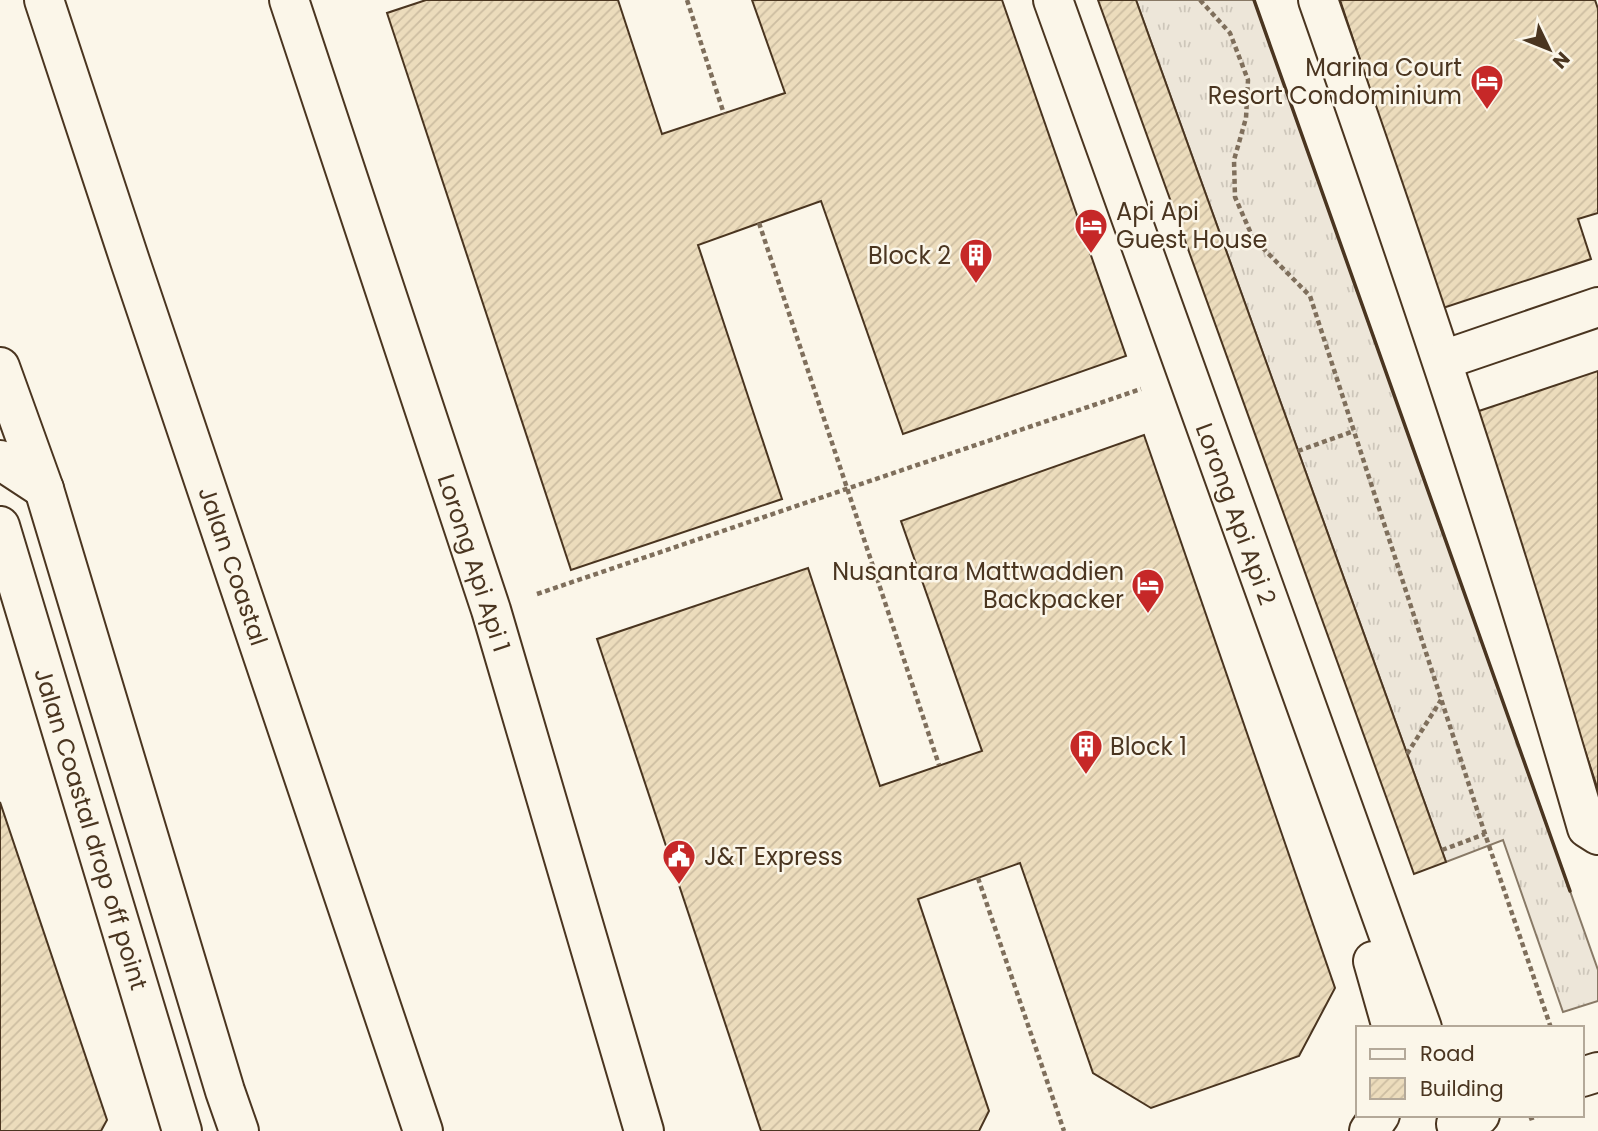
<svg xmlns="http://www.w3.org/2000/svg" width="1598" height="1131" viewBox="0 0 1598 1131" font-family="Poppins,sans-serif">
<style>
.grass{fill:url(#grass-tufts);stroke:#887966;stroke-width:2}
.building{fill:url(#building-hatch);stroke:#4a3520;stroke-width:2}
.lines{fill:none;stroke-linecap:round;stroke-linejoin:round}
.minor-casing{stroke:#4a3520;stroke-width:42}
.highway-casing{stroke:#4a3520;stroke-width:42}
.path{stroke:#7f6f5c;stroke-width:4.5;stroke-dasharray:5 3.5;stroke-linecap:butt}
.minor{stroke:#fbf6e9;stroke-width:38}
.highway{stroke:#fbf6e9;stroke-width:38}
.wall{stroke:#4a3520;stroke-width:3.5}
.labels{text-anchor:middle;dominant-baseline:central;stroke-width:5;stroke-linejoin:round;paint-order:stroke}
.poi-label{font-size:24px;fill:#4a3520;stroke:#fbf6e9;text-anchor:end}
.street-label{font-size:24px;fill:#4a3520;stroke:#fbf6e9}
</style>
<defs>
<pattern id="grass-tufts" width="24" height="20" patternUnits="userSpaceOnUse" patternTransform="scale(1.75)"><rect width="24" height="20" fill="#ede6d9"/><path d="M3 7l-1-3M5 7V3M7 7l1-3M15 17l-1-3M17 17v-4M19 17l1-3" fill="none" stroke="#cdc6ba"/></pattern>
<pattern id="building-hatch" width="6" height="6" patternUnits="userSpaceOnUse" patternTransform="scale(1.75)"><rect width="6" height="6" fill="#ecdcbc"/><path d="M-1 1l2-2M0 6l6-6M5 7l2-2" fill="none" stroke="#ccbda1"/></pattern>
</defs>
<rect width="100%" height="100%" fill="#fbf6e9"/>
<path class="grass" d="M1136 0H1254L1598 970V1001L1563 1012 1503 840 1446 862Z"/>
<g class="building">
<path d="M426 0H618L662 134 785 93 752 0H1002L1126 356 903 434 821 201 698 245 782 499 571 570 387 13Z"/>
<path d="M1098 0H1136L1446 862 1414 874Z"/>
<path d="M1340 0H1595L1598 9V213L1578 219 1591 259 1443 308Z"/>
<path d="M1598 371V790L1473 413Z"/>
<path d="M1144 435 1335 988 1299 1056 1151 1108 1093 1073 1020 863 918 899 989 1111 979 1131H761L597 639 808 568 880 786 982 751 901 521Z"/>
<path d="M0 802 107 1120 101 1131H0Z"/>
</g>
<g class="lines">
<defs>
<g id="minor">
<path d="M289 0 491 610 644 1131"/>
<path d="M1053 0 1422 1028"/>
<path d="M1318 0C1414 274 1507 549 1587 828L1598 835"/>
<path d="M1443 360 1598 307"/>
<path d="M0 460 44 489"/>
<path d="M0 526 182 1131"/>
<path d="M1373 961 1392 1028"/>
<path d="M1582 1077 1598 1072"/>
<path d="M1456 1124 1480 1115"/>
<path d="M1369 1131 1380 1115"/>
</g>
<g id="highway">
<path d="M44 0 130 261 423 1131"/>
<path d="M0 367 44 489 225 1091 239 1131"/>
</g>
</defs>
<use href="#minor" class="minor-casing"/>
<use href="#highway" class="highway-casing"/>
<g class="path">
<path d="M687 0 724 114"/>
<path d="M1200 0 1230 33 1248 80 1246 118 1234 160 1235 197 1253 238 1310 296 1485 834 1551 1028"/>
<path d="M759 223 939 765"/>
<path d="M1298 451 1354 431"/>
<path d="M537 594 1141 389"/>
<path d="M1407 754 1441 700"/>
<path d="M1442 850 1485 834"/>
<path d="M978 878 1064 1131"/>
<path d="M1529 1119 1540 1115"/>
</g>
<use href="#minor" class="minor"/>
<use href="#highway" class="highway"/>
<path class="wall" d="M1254 0 1570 891"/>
</g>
<defs>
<symbol id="hotel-pin" viewBox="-11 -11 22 30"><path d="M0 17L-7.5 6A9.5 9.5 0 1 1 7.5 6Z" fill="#c62828" stroke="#fbf6e9"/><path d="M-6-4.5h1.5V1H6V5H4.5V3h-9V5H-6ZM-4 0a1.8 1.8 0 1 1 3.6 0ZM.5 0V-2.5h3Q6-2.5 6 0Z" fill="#fff"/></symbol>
<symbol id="building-pin" viewBox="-11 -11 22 30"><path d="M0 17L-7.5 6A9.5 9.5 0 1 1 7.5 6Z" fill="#c62828" stroke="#fbf6e9"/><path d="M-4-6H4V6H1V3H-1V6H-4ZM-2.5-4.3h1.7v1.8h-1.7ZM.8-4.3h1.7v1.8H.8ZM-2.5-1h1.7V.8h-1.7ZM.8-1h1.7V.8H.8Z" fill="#fff"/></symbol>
<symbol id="civic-pin" viewBox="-11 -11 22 30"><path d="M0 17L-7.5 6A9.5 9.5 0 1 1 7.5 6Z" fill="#c62828" stroke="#fbf6e9"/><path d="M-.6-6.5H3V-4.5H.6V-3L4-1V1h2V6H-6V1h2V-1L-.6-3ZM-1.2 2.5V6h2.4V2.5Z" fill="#fff"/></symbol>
</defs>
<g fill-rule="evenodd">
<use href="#hotel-pin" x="1468" y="62" width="38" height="52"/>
<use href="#hotel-pin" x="1072" y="206" width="38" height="52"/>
<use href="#building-pin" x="957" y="236" width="38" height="52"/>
<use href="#hotel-pin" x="1129" y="566" width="38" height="52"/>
<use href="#building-pin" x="1067" y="727" width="38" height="52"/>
<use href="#civic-pin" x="660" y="837" width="38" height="52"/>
</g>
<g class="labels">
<g class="poi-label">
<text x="1462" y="67">Marina Court<tspan x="1462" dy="28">Resort Condominium</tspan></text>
<text x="1116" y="211" text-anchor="start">Api Api<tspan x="1116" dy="28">Guest House</tspan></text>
<text x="951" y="255">Block 2</text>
<text x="1124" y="571">Nusantara Mattwaddien<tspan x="1124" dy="28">Backpacker</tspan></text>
<text x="1110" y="746" text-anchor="start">Block 1</text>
<text x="704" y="856" text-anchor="start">J&amp;T Express</text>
</g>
<g class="street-label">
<text transform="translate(1236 514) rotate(70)">Lorong Api Api 2</text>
<text transform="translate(474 563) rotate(72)">Lorong Api Api 1</text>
<text transform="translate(233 566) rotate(71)">Jalan Coastal</text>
<text transform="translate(91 829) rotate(73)">Jalan Coastal drop off point</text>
</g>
</g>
<rect x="1356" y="1026" width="228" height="91" fill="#fbf6e9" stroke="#b4a999" stroke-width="2"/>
<rect x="1370" y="1049" width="35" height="10" fill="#fbf6e9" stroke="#b4a999" stroke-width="2"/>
<text x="1420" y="1061" font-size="21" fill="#4a3520">Road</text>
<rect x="1370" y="1078" width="35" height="21" fill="url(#building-hatch)" stroke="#b4a999" stroke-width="2"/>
<text x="1420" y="1096" font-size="21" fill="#4a3520">Building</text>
<g transform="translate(1549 49) rotate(133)" stroke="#fbf6e9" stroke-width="5" paint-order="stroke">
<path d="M0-5L12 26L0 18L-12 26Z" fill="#4a3520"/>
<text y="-10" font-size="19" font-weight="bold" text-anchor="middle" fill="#4a3520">N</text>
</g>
</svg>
